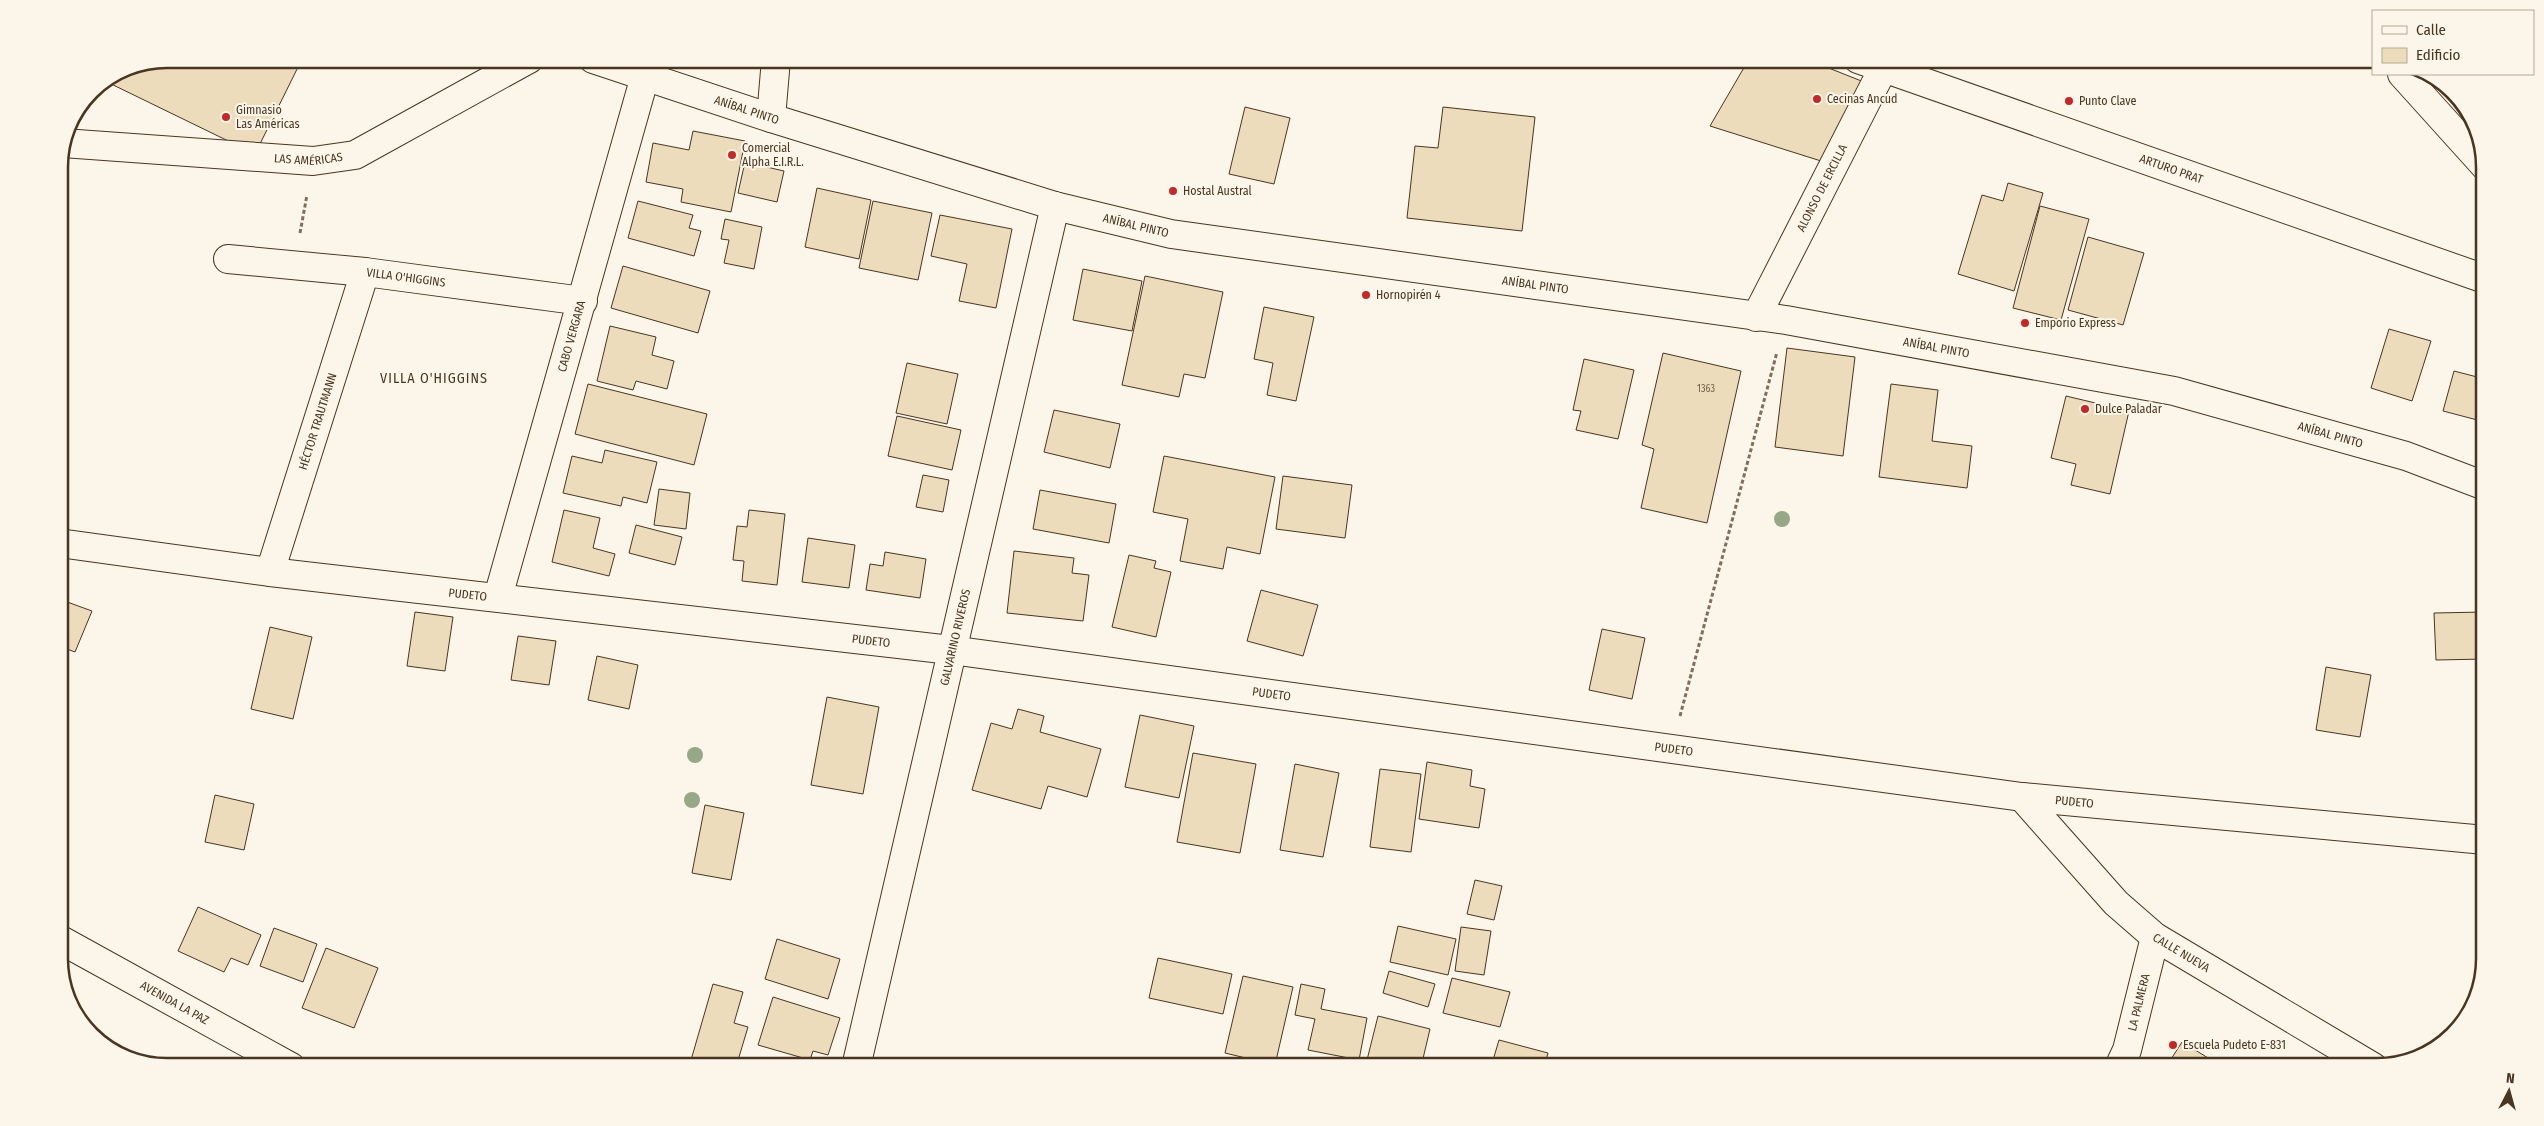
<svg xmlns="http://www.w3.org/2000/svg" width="2544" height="1126" viewBox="0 0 2544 1126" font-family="'Fira Sans Condensed',sans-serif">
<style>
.building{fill:#ecdcbc;stroke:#4a3520}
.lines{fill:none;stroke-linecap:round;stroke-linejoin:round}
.minor-casing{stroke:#4a3520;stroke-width:30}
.major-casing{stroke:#4a3520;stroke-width:30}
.path{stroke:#7f6f5c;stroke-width:3;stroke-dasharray:4 2.5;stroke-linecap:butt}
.minor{stroke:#fbf6e9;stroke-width:28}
.major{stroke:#fbf6e9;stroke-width:28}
.tree{fill:#96a887}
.poi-dot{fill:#c62828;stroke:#fbf6e9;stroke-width:2}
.labels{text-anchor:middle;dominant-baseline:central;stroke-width:4;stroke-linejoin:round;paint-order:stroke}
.number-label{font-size:10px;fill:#725f47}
.poi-label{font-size:12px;fill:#4a3520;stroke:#fbf6e9;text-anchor:start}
.street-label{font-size:12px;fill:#4a3520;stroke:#fbf6e9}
.neighbourhood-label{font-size:14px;letter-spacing:1px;fill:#4a3520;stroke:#fbf6e9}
.rim{fill:none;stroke:#4a3520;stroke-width:2.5}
</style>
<rect width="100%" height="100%" fill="#fbf6e9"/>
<g class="building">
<path d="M167 59H302L255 154 105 81 126 67Z"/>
<path d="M1749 59H1806L1864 82 1821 161 1710 126Z"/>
<path d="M1245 107 1290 118 1274 184 1229 174Z"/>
<path d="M1443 107 1535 117 1522 231 1407 218 1415 146 1438 148Z"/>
<path d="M693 131 745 141 731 212 681 202 683 189 646 182 653 143 689 150Z"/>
<path d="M745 162 784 171 777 202 738 193Z"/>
<path d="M2008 183 2043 193 2014 291 1958 274 1982 195 2003 201Z"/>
<path d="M817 188 871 200 859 259 805 247Z"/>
<path d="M638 201 693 215 689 228 701 231 694 256 628 238Z"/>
<path d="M873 201 932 213 918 280 859 268Z"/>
<path d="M2040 206 2089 219 2061 320 2013 308Z"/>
<path d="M940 215 1012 229 996 308 959 301 967 264 931 256Z"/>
<path d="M725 219 762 227 754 269 724 263 729 240 721 239Z"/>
<path d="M2088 237 2144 253 2123 325 2068 310Z"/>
<path d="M623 266 710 291 698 333 611 308Z"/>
<path d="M1083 269 1142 281 1132 331 1073 320Z"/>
<path d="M1145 276 1223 292 1205 378 1184 374 1179 397 1122 385Z"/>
<path d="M1264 307 1314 317 1296 401 1267 395 1273 363 1254 359Z"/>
<path d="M610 326 656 337 652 355 674 361 667 389 636 381 633 390 597 381Z"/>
<path d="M2389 329 2431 341 2412 401 2371 388Z"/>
<path d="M1787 348 1855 357 1843 456 1775 447Z"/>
<path d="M1663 353 1741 371 1707 523 1641 508 1654 449 1642 445Z"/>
<path d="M1584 359 1634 370 1618 439 1576 430 1581 411 1573 410Z"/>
<path d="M907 363 958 374 947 424 896 413Z"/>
<path d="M2454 371 2485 379V422L2443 411Z"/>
<path d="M588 384 707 414 694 465 575 434Z"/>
<path d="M1891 384 1938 390 1932 441 1972 446 1967 488 1879 477Z"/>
<path d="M2066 396 2129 411 2110 494 2071 485 2076 464 2051 458Z"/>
<path d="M1054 410 1120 424 1110 468 1044 452Z"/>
<path d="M897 416 961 430 952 470 888 456Z"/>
<path d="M605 450 657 462 647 503 623 497 621 506 563 493 572 456 602 463Z"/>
<path d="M1164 456 1275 477 1260 554 1227 547 1223 569 1180 561 1188 519 1153 512Z"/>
<path d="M923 475 949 480 943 512 916 507Z"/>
<path d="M1283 476 1352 485 1345 538 1276 529Z"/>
<path d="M659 489 690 493 686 529 654 525Z"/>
<path d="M1040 490 1116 504 1109 543 1033 529Z"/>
<path d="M564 510 600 518 593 548 615 554 609 576 552 562Z"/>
<path d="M749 510 785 514 777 585 742 581 744 561 733 560 737 526 747 527Z"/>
<path d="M636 525 682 537 675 565 629 553Z"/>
<path d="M808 538 855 545 849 588 802 582Z"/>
<path d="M1014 551 1074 558 1072 573 1089 575 1083 621 1007 613Z"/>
<path d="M885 552 926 559 920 598 866 590 870 564 883 566Z"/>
<path d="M1129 555 1156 561 1154 568 1171 572 1156 637 1112 627Z"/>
<path d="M1261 590 1318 605 1303 656 1247 641Z"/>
<path d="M59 599 92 611 75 652 59 646Z"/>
<path d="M415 612 453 617 445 671 407 666Z"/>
<path d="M2485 612V659L2436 660 2434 613Z"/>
<path d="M270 627 312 637 293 719 251 709Z"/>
<path d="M1602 629 1645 638 1632 699 1589 690Z"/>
<path d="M518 636 556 641 549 685 511 680Z"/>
<path d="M597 656 638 665 629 709 588 700Z"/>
<path d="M2326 667 2371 675 2360 737 2316 730Z"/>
<path d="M827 697 879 707 863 794 811 785Z"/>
<path d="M1018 709 1044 716 1040 732 1101 749 1087 797 1048 786 1041 809 972 790 991 723 1012 729Z"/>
<path d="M1140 715 1194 726 1179 798 1125 787Z"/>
<path d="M1193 753 1256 764 1240 853 1177 842Z"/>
<path d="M1427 762 1472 770 1470 786 1485 789 1479 828 1419 819Z"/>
<path d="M1295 764 1339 773 1323 857 1280 850Z"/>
<path d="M1380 769 1421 774 1411 852 1370 847Z"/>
<path d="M215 795 254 804 244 850 205 842Z"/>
<path d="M705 805 744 813 731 880 692 873Z"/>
<path d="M1475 880 1502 886 1494 920 1467 914Z"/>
<path d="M198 907 261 935 248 965 231 958 224 972 178 951Z"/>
<path d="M1398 926 1456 939 1448 975 1390 962Z"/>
<path d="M1461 927 1491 931 1484 975 1455 971Z"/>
<path d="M274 928 317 944 303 982 260 966Z"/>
<path d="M777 939 840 959 828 999 765 979Z"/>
<path d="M326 948 378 968 354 1028 302 1008Z"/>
<path d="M1158 958 1232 974 1223 1014 1149 998Z"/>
<path d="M1389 971 1435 984 1428 1007 1383 993Z"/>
<path d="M1243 976 1293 987 1275 1065 1225 1053Z"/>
<path d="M1452 978 1510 992 1500 1027 1443 1013Z"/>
<path d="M713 984 743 992 734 1023 748 1027 736 1067H689Z"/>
<path d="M1301 984 1325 989 1321 1009 1367 1018 1359 1060 1308 1050 1315 1019 1295 1015Z"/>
<path d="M773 997 840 1018 828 1055 813 1051 810 1060 758 1045Z"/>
<path d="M1378 1016 1430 1029 1421 1067H1378L1366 1064Z"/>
<path d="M1499 1040 1548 1053 1544 1067H1491Z"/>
<path d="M2182 1042 2223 1067H2166Z"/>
<path d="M539 1060 552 1067H535Z"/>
<path d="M198 1061 211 1067H195Z"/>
</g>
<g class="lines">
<defs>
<g id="minor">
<path id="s1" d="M593 59 771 118 1055 206 1171 234 1786 320 2174 391 2406 456 2485 486"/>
<path d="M771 118 776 59"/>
<path id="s2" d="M63 143 313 161 355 155 529 59"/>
<path id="s3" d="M228 259 365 272 583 301"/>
<path id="s4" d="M1756 317 1888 59"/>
<path id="s5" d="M59 543 270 572 951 650 2022 797 2485 840"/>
<path id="s6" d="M270 572 365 272"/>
<path id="s7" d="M498 597 645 76"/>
<path id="s8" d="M2022 797 2116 903 2155 937 2373 1067"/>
<path id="s9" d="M59 939 291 1067"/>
<path id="s10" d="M856 1067 1055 206"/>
<path id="s11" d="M2119 1067 2127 1050 2155 937"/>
</g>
<g id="major">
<path id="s12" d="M1858 59 2485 279"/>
<path d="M2402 74 2485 166"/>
</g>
</defs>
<use href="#minor" class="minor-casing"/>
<use href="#major" class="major-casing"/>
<g class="path">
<path d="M300 233 307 195"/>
<path d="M1680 716 1777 352"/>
</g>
<use href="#minor" class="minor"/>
<use href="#major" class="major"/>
</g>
<g class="tree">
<circle cx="1782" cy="519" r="8"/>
<circle cx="695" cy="755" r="8"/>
<circle cx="692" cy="800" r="8"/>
</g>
<g class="poi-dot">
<circle cx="1817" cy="99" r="5"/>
<circle cx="2069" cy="101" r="5"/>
<circle cx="226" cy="117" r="5"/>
<circle cx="732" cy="155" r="5"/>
<circle cx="1173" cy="191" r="5"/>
<circle cx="1366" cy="295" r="5"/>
<circle cx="2025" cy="323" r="5"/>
<circle cx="2085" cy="409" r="5"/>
<circle cx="2173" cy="1045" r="5"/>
</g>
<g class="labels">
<g class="number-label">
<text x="1706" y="389">1363</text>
</g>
<g class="poi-label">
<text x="1827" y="99">Cecinas Ancud</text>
<text x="2079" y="101">Punto Clave</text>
<text x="236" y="110">Gimnasio<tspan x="236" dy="14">Las Américas</tspan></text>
<text x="742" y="148">Comercial<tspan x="742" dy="14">Alpha E.I.R.L.</tspan></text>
<text x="1183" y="191">Hostal Austral</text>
<text x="1376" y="295">Hornopirén 4</text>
<text x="2035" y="323">Emporio Express</text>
<text x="2095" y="409">Dulce Paladar</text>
<text x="2183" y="1045">Escuela Pudeto E-831</text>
</g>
<g class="street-label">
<text stroke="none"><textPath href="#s1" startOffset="162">ANÍBAL PINTO</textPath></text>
<text stroke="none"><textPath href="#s2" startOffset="246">LAS AMÉRICAS</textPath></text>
<text stroke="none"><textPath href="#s12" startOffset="332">ARTURO PRAT</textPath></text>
<text stroke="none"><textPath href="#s4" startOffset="145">ALONSO DE ERCILLA</textPath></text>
<text stroke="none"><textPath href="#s1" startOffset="568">ANÍBAL PINTO</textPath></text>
<text stroke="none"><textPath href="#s3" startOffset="179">VILLA O'HIGGINS</textPath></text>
<text stroke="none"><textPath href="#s1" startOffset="972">ANÍBAL PINTO</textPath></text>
<text stroke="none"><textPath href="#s7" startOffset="271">CABO VERGARA</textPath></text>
<text stroke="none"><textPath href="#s1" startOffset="1378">ANÍBAL PINTO</textPath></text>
<text stroke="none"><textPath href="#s6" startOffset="158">HÉCTOR TRAUTMANN</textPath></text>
<text stroke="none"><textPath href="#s1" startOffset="1782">ANÍBAL PINTO</textPath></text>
<text stroke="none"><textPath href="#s5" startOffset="412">PUDETO</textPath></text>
<text stroke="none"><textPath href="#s10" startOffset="441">GALVARINO RIVEROS</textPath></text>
<text stroke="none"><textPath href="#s5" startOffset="818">PUDETO</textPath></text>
<text stroke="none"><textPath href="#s5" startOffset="1222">PUDETO</textPath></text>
<text stroke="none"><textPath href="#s5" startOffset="1628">PUDETO</textPath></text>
<text stroke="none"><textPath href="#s5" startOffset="2032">PUDETO</textPath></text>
<text stroke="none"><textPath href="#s8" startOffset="224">CALLE NUEVA</textPath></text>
<text stroke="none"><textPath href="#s9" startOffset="132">AVENIDA LA PAZ</textPath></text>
<text stroke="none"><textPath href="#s11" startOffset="68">LA PALMERA</textPath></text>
</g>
<g class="neighbourhood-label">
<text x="434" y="378">VILLA O'HIGGINS</text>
</g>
</g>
<path d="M0 0H2544V1126H0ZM167 68H2377A99 99 0 0 1 2476 167V959A99 99 0 0 1 2377 1058H167A99 99 0 0 1 68 959V167A99 99 0 0 1 167 68Z" fill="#fbf6e9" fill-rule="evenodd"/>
<path class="rim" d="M167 68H2377A99 99 0 0 1 2476 167V959A99 99 0 0 1 2377 1058H167A99 99 0 0 1 68 959V167A99 99 0 0 1 167 68Z"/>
<rect x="2372" y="10" width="162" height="65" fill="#fbf6e9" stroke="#b4a999"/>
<rect x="2382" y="26" width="25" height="8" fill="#fbf6e9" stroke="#b4a999"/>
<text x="2416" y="35" font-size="15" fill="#4a3520">Calle</text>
<rect x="2382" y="48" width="25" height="15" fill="#ecdcbc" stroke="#b4a999"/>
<text x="2416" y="60" font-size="15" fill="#4a3520">Edificio</text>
<g transform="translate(2509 1091) rotate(6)" stroke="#fbf6e9" stroke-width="4" paint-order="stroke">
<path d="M0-4L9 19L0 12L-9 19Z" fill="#4a3520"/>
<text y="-8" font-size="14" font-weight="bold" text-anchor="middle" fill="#4a3520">N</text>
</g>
</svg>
